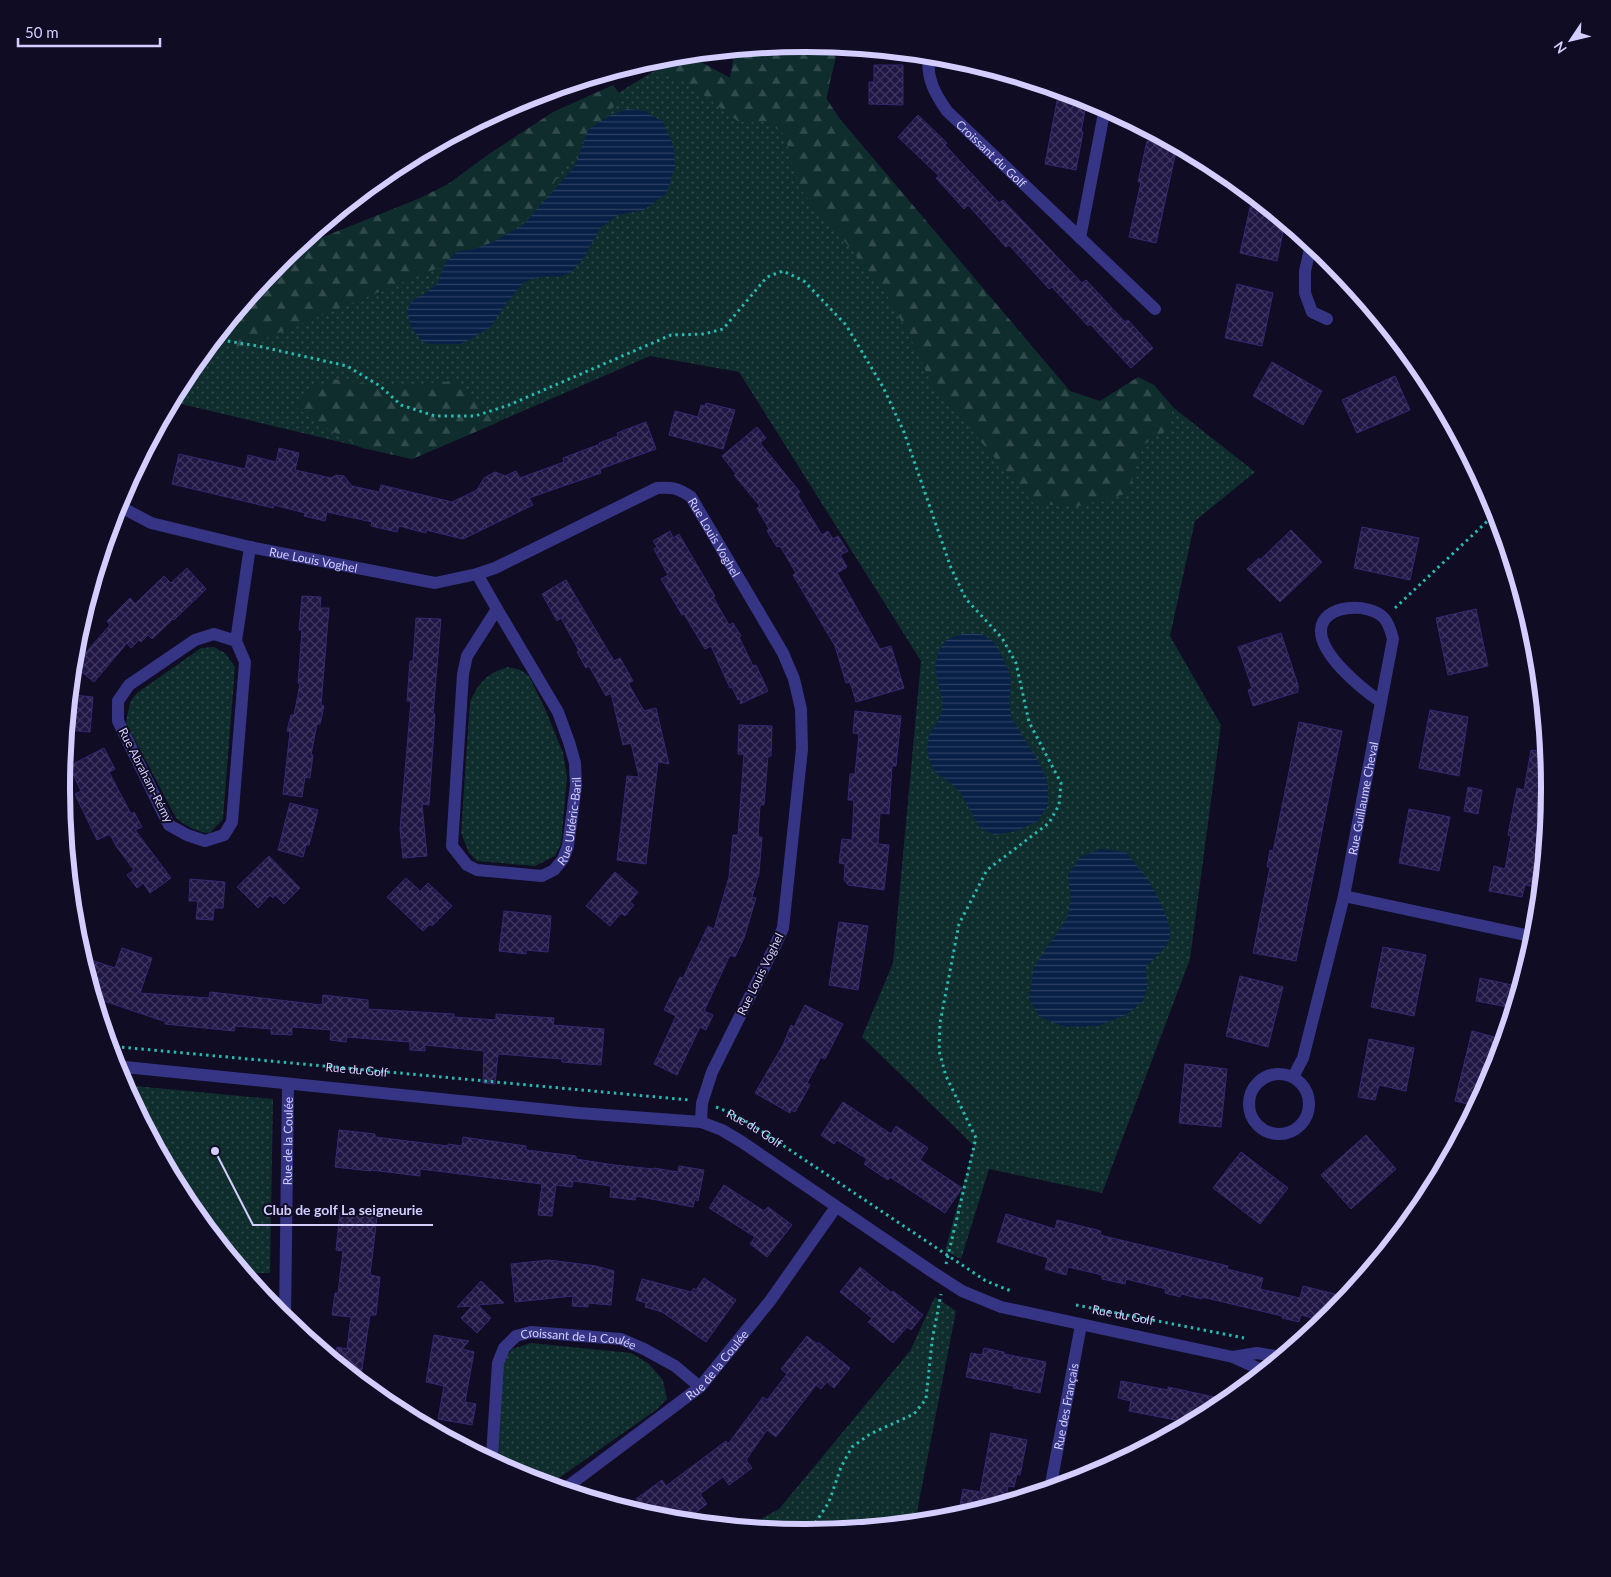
<svg xmlns="http://www.w3.org/2000/svg" width="1611" height="1577" viewBox="0 0 1611 1577" font-family="Lato,sans-serif">
<style>
.grass{fill:url(#grass-dots)}
.forest{fill:url(#forest-firs)}
.water{fill:url(#water-rules)}
.building{fill:url(#building-cross-hatch);stroke:#362872}
.lines{fill:none;stroke-linecap:round;stroke-linejoin:round}
.path{stroke:#27baaf;stroke-width:3;stroke-dasharray:2.5 4;stroke-linecap:butt}
.minor{stroke:#363585;stroke-width:12}
.labels{text-anchor:middle;dominant-baseline:central;stroke-width:4;stroke-linejoin:round;paint-order:stroke}
.street-label{font-size:12px;fill:#d3ceff;stroke:#100c23}
.rim{fill:none;stroke:#d3ceff;stroke-width:6}
.leader{fill:none;stroke:#d3ceff;stroke-width:2}
.callout-dot{fill:#d3ceff;stroke:#100c23;stroke-width:2}
.callout-label{font-size:14px;text-anchor:middle;font-weight:bold;fill:#d3ceff;stroke:#100c23;stroke-width:4;stroke-linejoin:round;paint-order:stroke}
</style>
<defs>
<pattern id="grass-dots" width="8" height="8" patternUnits="userSpaceOnUse" patternTransform="scale(1.25)"><rect width="8" height="8" fill="#0f2d2c"/><path d="M2 2h.1M6 6h.1" fill="none" stroke="#314a4c" stroke-width="1.8" stroke-linecap="round"/></pattern>
<pattern id="forest-firs" width="22" height="20" patternUnits="userSpaceOnUse" patternTransform="scale(1.25)"><rect width="22" height="20" fill="#0f2d2c"/><path d="M5 1l3.5 6h-7zM16 11l3.5 6h-7z" fill="#314a4c"/></pattern>
<pattern id="water-rules" width="6" height="5" patternUnits="userSpaceOnUse" patternTransform="scale(1.25)"><rect width="6" height="5" fill="#092046"/><path d="M0 2.5h6" fill="none" stroke="#2c3f62"/></pattern>
<pattern id="building-cross-hatch" width="8" height="8" patternUnits="userSpaceOnUse" patternTransform="scale(1.25)"><rect width="8" height="8" fill="#201745"/><path d="M0 0l8 8M0 8l8-8" fill="none" stroke="#403861"/></pattern>
</defs>
<rect width="100%" height="100%" fill="#100c23"/>
<g class="grass">
<path d="M806 44 838 47 817 139 1128 492 1155 393 1255 472 1195 521 1170 636 1221 725 1190 959 1102 1193 989 1169 961 1259 945 1251 974 1146 862 1037 893 963 921 661 739 372 650 356 412 459 181 404 188 373 277 264 456 191 679 56 688 55 730 78 735 51Z"/>
<path d="M214 647 225 653 235 667 223 819 210 833C196 832 186 826 176 818L126 723 130 702 137 693 201 648Z"/>
<path d="M508 667 521 670 529 676 546 711 563 753 567 777 561 844 555 856 535 866 477 861 469 853 461 833 470 702C478 683 487 673 508 667Z"/>
<path d="M124 1085 273 1099 270 1273H244L186 1202Z"/>
<path d="M935 1297 956 1311 915 1522 806 1533 746 1527 779 1509 910 1351Z"/>
<path d="M531 1343 631 1353 648 1363 663 1380 667 1399 656 1410 549 1485 520 1476 500 1466 496 1424 504 1359 512 1349Z"/>
</g>
<g class="forest">
<path d="M806 44 838 47 826 98 840 119 1070 391 1100 401 1138 377 1154 385 1173 407 1169 429 1141 446 1129 493 1075 507 1033 503 932 384 907 331 886 294 846 243 803 193 792 164 785 135 768 122H739L685 81 670 76 656 70 654 60 688 55 730 78 735 51Z"/>
<path d="M613 85 622 97 586 138 562 170 535 212 502 240 465 257 244 347 227 344 218 336 279 262 296 248 420 198 448 184 489 154 553 112Z"/>
<path d="M333 379 380 386 410 385 453 381 499 422 412 459 362 448 313 420 296 407 306 391Z"/>
</g>
<g class="water">
<path d="M627 109 645 111 663 122 673 144 675 166 667 193 644 210 618 215 601 227 584 257 573 271 561 277 542 276 524 282 506 304 490 328 461 344H433L422 342 411 327 407 310 414 299 426 293 438 283 445 263 458 251 474 249 493 242 523 225 575 166 588 130 607 117Z"/>
<path d="M980 633 994 642 1009 670 1011 686 1009 699 1011 717 1041 766 1048 786V805L1038 821 1016 831 995 835 980 828 960 792 948 781 936 773 929 760 927 747 929 735 938 721 943 706 935 668 938 652 946 640 962 634Z"/>
<path d="M1101 849 1126 852C1132 860 1139 868 1145 876 1154 888 1175 926 1169 940 1163 954 1153 956 1145 969L1148 985 1143 1001 1126 1015 1098 1026 1065 1027 1040 1017 1029 999 1034 967 1067 918 1071 898 1068 875 1080 857Z"/>
</g>
<g class="building">
<path d="M874 65H903V105L869 104V82H874Z"/>
<path d="M1059 91 1087 99 1081 132H1083L1076 170 1045 164Z"/>
<path d="M918 115 947 143 945 145 999 203 1003 200 1082 283 1086 280 1125 322 1128 320 1153 348 1131 368 1090 324 1088 326 1052 287 1049 289 1009 245 1006 247 968 205 964 209 936 178 939 176 898 137Z"/>
<path d="M1147 141 1177 147 1156 243 1129 237 1141 182H1138Z"/>
<path d="M1251 203 1264 206 1285 223 1277 261 1240 253Z"/>
<path d="M1237 284 1273 293 1262 346 1225 338Z"/>
<path d="M1272 362 1322 391 1303 425 1253 396Z"/>
<path d="M1395 376 1410 410 1357 433 1342 400Z"/>
<path d="M706 403 735 410 723 449 669 435 675 411 698 417 701 405 705 406Z"/>
<path d="M646 422 656 449 600 469 601 473 529 498 533 505 463 539 426 530V533L399 526 397 532 371 526 372 522 327 512 325 521 304 516 305 513 274 505 273 508 172 484 179 454 245 469 248 455 276 462 279 448 299 453 295 470 331 478 336 475 344 476 352 486 379 492 381 485 452 502 477 490 484 478 495 472 505 476 516 471 520 478 564 462 563 458 600 444 599 443 618 436 617 433Z"/>
<path d="M757 427 766 438 760 443 800 492 797 494 822 535 828 531 833 539 838 536 848 551 840 555 847 567 837 573 880 649 891 646 904 688 856 702 850 682 846 683 835 646 793 575 796 573 780 546 777 547 767 531 769 529 757 508 760 506 734 475 736 474 722 456Z"/>
<path d="M1362 527 1419 538 1410 580 1354 568Z"/>
<path d="M1291 530 1322 562 1280 602 1247 569 1259 558 1260 560Z"/>
<path d="M670 531 673 538 679 534 715 596 713 597 729 625 733 623 741 636 739 637 753 666 756 665 768 691 740 704 741 699 738 700 732 687 730 688 711 646 705 649 684 614 682 615 661 579 668 575 654 549 657 547 653 541Z"/>
<path d="M187 568 206 589 174 620 173 619 152 639 148 635 141 642 139 640 131 648 127 643 94 682 74 666 110 625 107 621 130 598 135 604 164 576 171 583Z"/>
<path d="M566 580 614 661 620 658 633 681 628 683 644 711 656 708 669 764 658 762 646 864 617 860 627 776 639 777 631 743 623 745 611 693 606 696 589 666 586 668 577 652 579 651 561 618 557 621 542 594Z"/>
<path d="M302 596 321 597 320 608H329L321 705 324 706 320 724H317L311 755H313L310 778 305 777 302 797 283 794 290 732 287 731 291 715H294L300 684 298 683 302 630H299Z"/>
<path d="M1476 609 1488 666 1448 675 1436 618Z"/>
<path d="M416 618 441 619 433 714H435L429 805 422 804 427 856 403 858 400 829 411 701H407L410 661H413Z"/>
<path d="M1281 633 1298 685V692L1253 706 1248 690 1252 688 1238 647Z"/>
<path d="M73 695 93 697 90 732 67 730 69 705 72 706Z"/>
<path d="M1430 710 1468 717 1459 776 1419 768Z"/>
<path d="M855 711 901 716 896 766H892L889 814 880 813 878 844 889 845 884 890 848 885 844 880 845 864 839 863 842 839 852 840 854 800H848L850 774H855L859 734 853 733Z"/>
<path d="M1299 722 1342 731 1296 961 1253 953 1270 867H1267L1270 850 1273 851Z"/>
<path d="M739 725 772 726 771 756H768L764 805H760L758 837H762L759 873 752 897 756 898 744 938 735 957 730 955 704 1011 713 1015 706 1030 700 1027 677 1075 654 1064 676 1016 664 1010 680 977 683 978 708 926 714 929 729 877 733 835H738L744 754H738Z"/>
<path d="M104 748 115 769 109 772 131 814 134 812 142 827 135 830 171 878 150 893 143 883 137 888 127 875 134 870 116 846 110 834 97 840 75 794 81 791 69 766Z"/>
<path d="M1531 750 1547 752 1550 786 1532 886 1525 885 1522 897 1489 891 1494 866 1505 869 1511 836 1508 835 1517 788 1524 790Z"/>
<path d="M1468 787 1482 790 1478 814 1464 811Z"/>
<path d="M290 803 318 810 309 845H306L303 857 278 850Z"/>
<path d="M1409 809 1450 817 1439 871 1399 863Z"/>
<path d="M269 856 300 888 284 904 275 895 273 898 270 895 258 908 237 887Z"/>
<path d="M615 872 638 892 630 902 634 905 625 916 621 913 610 926 586 906Z"/>
<path d="M406 878 420 891 428 883 452 906 432 926 430 924 423 931 387 897Z"/>
<path d="M190 879 225 882 223 908H214L213 920 196 919 198 901H189Z"/>
<path d="M504 911 551 916 548 952 526 950V954L499 951Z"/>
<path d="M839 922 868 926 858 990 829 985Z"/>
<path d="M1383 947 1426 955 1414 1016 1371 1007Z"/>
<path d="M122 948 152 958 140 993 209 998 210 992 322 1005 323 995 368 1000V1009L454 1014V1017L496 1020V1014L554 1018 553 1025 604 1029 601 1065 562 1062V1059L498 1054 495 1084 483 1083 484 1051 425 1045V1051L410 1050V1042L347 1037 346 1042 330 1040 331 1030 292 1027V1035L271 1034V1029L235 1026 234 1031 165 1024V1021L160 1020 95 998 82 957 115 968Z"/>
<path d="M1240 976 1283 987 1268 1047 1226 1036Z"/>
<path d="M1480 978 1512 985 1508 1007 1476 1001Z"/>
<path d="M805 1005 843 1024 825 1059 821 1057 807 1083 810 1085 795 1112 791 1110 790 1113 755 1093 783 1045 791 1025 794 1027Z"/>
<path d="M1472 1031 1502 1039 1493 1074 1476 1106 1455 1101Z"/>
<path d="M1369 1039 1414 1048 1406 1091 1379 1085 1375 1100 1358 1097Z"/>
<path d="M1185 1064 1227 1069 1221 1127 1179 1123Z"/>
<path d="M843 1102 891 1134 896 1126 928 1148 920 1160 962 1188 945 1213 890 1177 888 1180 864 1164 867 1159 837 1140 834 1144 821 1135Z"/>
<path d="M339 1130 375 1134V1137L448 1146V1144L462 1146 463 1137 526 1146V1150L576 1156V1159L614 1165 654 1169V1168L678 1172 679 1166 704 1170 698 1201 695 1199 693 1207 636 1196 635 1200 610 1197 611 1186 573 1181 572 1187 556 1185 552 1216 538 1215 542 1184 420 1169V1176L371 1170V1171L335 1167Z"/>
<path d="M1366 1135 1396 1169 1351 1209 1321 1175Z"/>
<path d="M1241 1152 1288 1188 1260 1224 1213 1188Z"/>
<path d="M724 1185 764 1211 768 1207 792 1225 767 1257 750 1244 755 1237 709 1208Z"/>
<path d="M340 1212 377 1217 370 1275 380 1277 376 1315H370L360 1382 335 1361 337 1347 347 1349 351 1317 332 1315 335 1293H338L343 1251 336 1250Z"/>
<path d="M1006 1214 1055 1229 1057 1220 1101 1231 1100 1235 1228 1266 1227 1269 1263 1278 1260 1289 1300 1298 1303 1286 1347 1297 1332 1315 1325 1321 1301 1315 1299 1322 1282 1318V1316L1202 1297V1299L1181 1294 1180 1297 1165 1293 1166 1289 1126 1279 1125 1284 1102 1279V1275L1068 1267 1066 1275 1045 1269 1048 1258 997 1242Z"/>
<path d="M549 1260 596 1266 614 1271 611 1305 588 1303V1307L572 1306 573 1296 515 1302 511 1264Z"/>
<path d="M860 1267 892 1293 893 1291 923 1315 911 1330 907 1327 893 1343 868 1322 872 1318 840 1292Z"/>
<path d="M704 1278 736 1300 706 1342 662 1312 645 1307 646 1303 636 1300 642 1279 691 1292 694 1288 696 1290Z"/>
<path d="M481 1281 504 1303 478 1305 491 1318 477 1333 461 1318 472 1306 457 1307Z"/>
<path d="M434 1335 469 1341 462 1349 474 1352 465 1402 476 1404 472 1425 438 1419 444 1386 426 1382Z"/>
<path d="M807 1336 817 1344 818 1342 850 1368 834 1388 827 1382 821 1389 816 1385 776 1437 767 1430 746 1460 752 1468 729 1485 723 1477 700 1494 707 1504 684 1521 676 1510 663 1519 629 1510 639 1503 636 1499 662 1480 666 1486 726 1441 728 1444 763 1397 767 1400 787 1374 781 1369Z"/>
<path d="M984 1348 1004 1352V1354L1046 1362 1040 1393 1013 1388 1014 1386 966 1377 971 1353 982 1355Z"/>
<path d="M1121 1381 1168 1390V1387L1228 1400 1219 1408 1191 1423 1129 1411 1131 1401 1118 1398Z"/>
<path d="M991 1433 1027 1440 1020 1475 1017 1474 1014 1487 1008 1486 1005 1502 958 1517 963 1489 980 1492Z"/>
</g>
<g class="lines">
<g class="path">
<path d="M215 339 258 346 347 366 380 386 401 405 435 416H475L509 405 671 335 704 334 723 329 767 277 783 271 804 281 846 325 883 387 904 432 951 568 966 599 1002 638 1016 663 1029 722 1061 783 1059 805 1049 823 987 870 959 924 940 1023 939 1051 946 1076 976 1138 946 1264"/>
<path d="M1395 608 1496 513"/>
<path id="s1" d="M109 1046 689 1100"/>
<path id="s2" d="M716 1107 726 1111 751 1124 986 1281 1011 1291"/>
<path id="s3" d="M1076 1305 1244 1338"/>
<path d="M807 1533 814 1525 829 1502 841 1467 852 1447 870 1434 914 1414 926 1399 932 1341 941 1294"/>
</g>
<g class="minor">
<path id="s4" d="M929 56C926 78 935 94 947 111L1155 309"/>
<path d="M1080 238 1105 108"/>
<path d="M1311 245 1305 271V293L1312 312 1327 319"/>
<path id="s5" d="M117 505 151 523 250 547 435 583 477 574 495 568 657 488C673 487 678 488 691 497L783 653 794 679 801 709 802 749 783 928 775 946 712 1072 702 1103 701 1122"/>
<path id="s6" d="M477 574 497 609 467 656 463 674 452 846 467 865 477 870 542 876 554 870 563 859 568 846 576 785 575 763 569 742 558 712 497 609"/>
<path d="M236 641 245 662 232 822 224 835 205 841 187 835 169 825 118 721V701L129 685 195 640 214 634 236 641 250 547"/>
<path d="M1344 896 1535 937"/>
<path d="M115 1066 579 1113 701 1122 722 1130 742 1142 931 1271 962 1291 1001 1307 1233 1357 1264 1371"/>
<circle cx="1279" cy="1104" r="30"/>
<path id="s7" d="M1293 1077 1303 1058 1344 896 1393 639C1391 631 1389 624 1384 618 1369 602 1322 604 1321 630 1320 655 1362 689 1381 702"/>
<path id="s8" d="M285 1320 288 1084"/>
<path d="M1233 1357 1257 1353 1281 1357"/>
<path id="s9" d="M494 1462 492 1456 498 1363 504 1348 516 1336 531 1332 621 1339 644 1349 675 1366 700 1387"/>
<path id="s10" d="M1050 1489 1081 1325"/>
<path id="s11" d="M563 1490 700 1387 770 1301 836 1207"/>
</g>
</g>
<g class="labels">
<g class="street-label">
<text stroke="none"><textPath href="#s4" startOffset="121">Croissant du Golf</textPath></text>
<text stroke="none"><textPath href="#s5" startOffset="654">Rue Louis Voghel</textPath></text>
<text stroke="none"><textPath href="#s5" startOffset="205">Rue Louis Voghel</textPath></text>
<text transform="translate(146 775) rotate(63)">Rue Abraham-Rémy</text>
<text stroke="none"><textPath href="#s7" startOffset="288">Rue Guillaume Cheval</textPath></text>
<text stroke="none"><textPath href="#s6" startOffset="454">Rue Uldéric-Baril</textPath></text>
<text transform="translate(760 974) rotate(-64)">Rue Louis Voghel</text>
<text stroke="none"><textPath href="#s1" startOffset="249">Rue du Golf</textPath></text>
<text stroke="none"><textPath href="#s2" startOffset="44">Rue du Golf</textPath></text>
<text stroke="none"><textPath href="#s8" startOffset="179">Rue de la Coulée</textPath></text>
<text stroke="none"><textPath href="#s3" startOffset="48">Rue du Golf</textPath></text>
<text stroke="none"><textPath href="#s9" startOffset="196">Croissant de la Coulée</textPath></text>
<text stroke="none"><textPath href="#s11" startOffset="199">Rue de la Coulée</textPath></text>
<text stroke="none"><textPath href="#s10" startOffset="84">Rue des Français</textPath></text>
</g>
</g>
<path d="M0 0H1611V1577H0ZM805 52H806A735 735 0 0 1 1541 787V789A735 735 0 0 1 806 1524H805A735 735 0 0 1 70 789V787A735 735 0 0 1 805 52Z" fill="#100c23" fill-rule="evenodd"/>
<path class="rim" d="M805 52H806A735 735 0 0 1 1541 787V789A735 735 0 0 1 806 1524H805A735 735 0 0 1 70 789V787A735 735 0 0 1 805 52Z"/>
<path class="leader" d="M215 1151L253 1225H433"/>
<circle class="callout-dot" cx="215" cy="1151" r="5"/>
<g class="callout-label">
<text x="343" y="1215">Club de golf La seigneurie</text>
</g>
<g transform="translate(1571 40) rotate(235)" stroke="#100c23" stroke-width="4" paint-order="stroke">
<path d="M0-4L9 19L0 12L-9 19Z" fill="#d3ceff"/>
<text y="-8" font-size="14" font-weight="bold" text-anchor="middle" fill="#d3ceff">N</text>
</g>
<path d="M18 38v8h142v-8" fill="none" stroke="#d3ceff" stroke-width="2.5"/>
<text x="25" y="38" font-size="15" fill="#d3ceff" stroke="#100c23" stroke-width="4" paint-order="stroke">50 m</text>
</svg>
